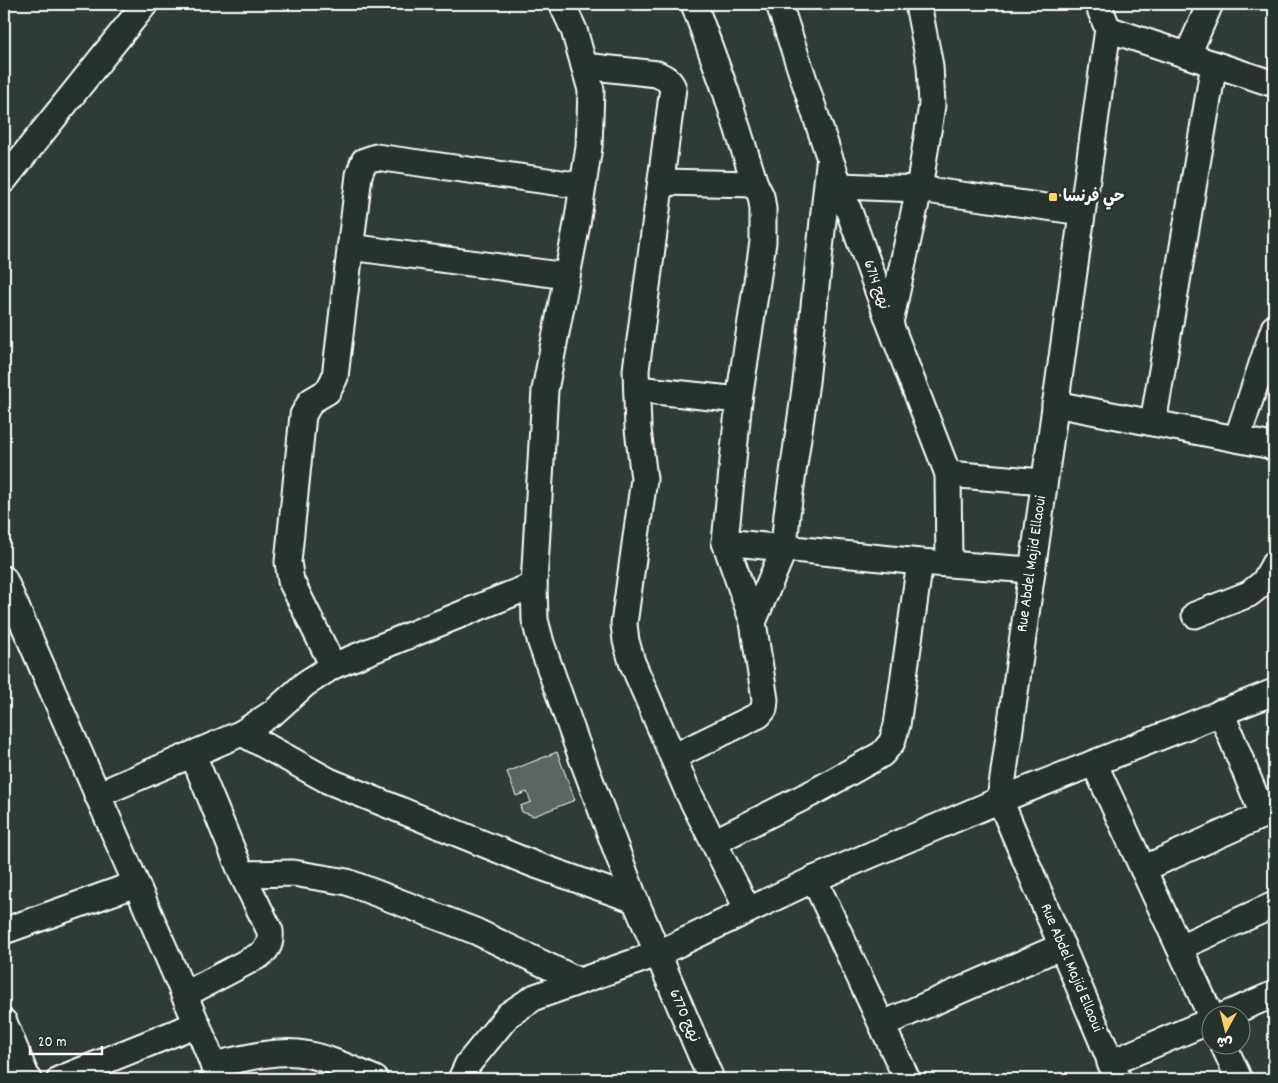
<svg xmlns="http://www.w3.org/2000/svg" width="1278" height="1083" viewBox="0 0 1278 1083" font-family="Dekko,'Playpen Sans Arabic',sans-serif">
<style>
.building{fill:#5b6661;stroke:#fff}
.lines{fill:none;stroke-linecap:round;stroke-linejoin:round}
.minor-casing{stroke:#fff;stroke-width:29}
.minor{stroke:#26332d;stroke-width:25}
.poi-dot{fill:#ffd166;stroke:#26332d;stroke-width:2}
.labels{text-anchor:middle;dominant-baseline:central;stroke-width:5;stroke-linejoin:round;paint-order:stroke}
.poi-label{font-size:16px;font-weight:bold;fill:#fff;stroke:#26332d;text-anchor:start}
.street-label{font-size:16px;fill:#fff;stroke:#26332d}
</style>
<rect width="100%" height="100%" fill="#2f3b35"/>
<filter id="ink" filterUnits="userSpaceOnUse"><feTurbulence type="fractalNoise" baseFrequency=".02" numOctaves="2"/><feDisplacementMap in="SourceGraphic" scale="10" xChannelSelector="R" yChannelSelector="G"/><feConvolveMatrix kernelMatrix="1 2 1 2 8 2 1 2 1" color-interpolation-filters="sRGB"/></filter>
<g filter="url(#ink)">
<path class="building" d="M557 752 575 800 534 816 522 812 520 806 531 802 527 792 516 796 507 772Z"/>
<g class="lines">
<defs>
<g id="minor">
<path d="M562 4 574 30 591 90 589 147 577 224 545 390 534 585 535 620 541 643 576 742 635 900 711 1079"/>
<path d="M779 4 830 159 890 324 948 474 1043 482"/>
<path d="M1098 4 1108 29 1000 800 1118 1079"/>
<path d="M1108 29 1274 84"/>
<path d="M1188 54 1210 4"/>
<path d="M584 66 657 74C665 78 670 80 673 88L636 370 638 429 644 479 624 624 626 641 632 662 688 792 748 910"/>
<path d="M4 180 145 4"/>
<path d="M662 182 755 184"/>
<path d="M840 186 919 189 1082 212"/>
<path d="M350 247 567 276"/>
<path d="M890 323 919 189 932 105 930 66 918 4"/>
<path d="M637 389 739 400"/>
<path d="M1055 404 1267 445 1274 448"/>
<path d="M1153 423 1214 64"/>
<path d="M1237 439 1274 328"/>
<path d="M948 474 949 563"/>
<path d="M725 542 920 562 1032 570"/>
<path d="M4 579 197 1024 219 1079"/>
<path d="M1195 615 1249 594 1264 582 1274 564"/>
<path d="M753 622 784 549 787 514 806 382 829 164"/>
<path d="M333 666 291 581 288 562 303 415 311 401 328 391 335 377 359 175 364 161 376 157 583 186"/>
<path d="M1221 712 1263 815"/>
<path d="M242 733 329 781 533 864 635 900"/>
<path d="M673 757 759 715 764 709 765 700 753 622 725 542 739 400 763 242V209L761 196 755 184 726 92 694 4"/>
<path d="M1094 763 1211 1016"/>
<path d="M97 795 242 733 274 712 305 684 333 666 534 585"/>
<path d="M714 842 816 791 882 754 892 742 897 725 920 562"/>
<path d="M1143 869 1263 815 1274 812"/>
<path d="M242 874 293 873 347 882 475 931 579 981"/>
<path d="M814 879 907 1079"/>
<path d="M4 931 136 884"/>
<path d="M1180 947 1274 905"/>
<path d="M184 995 260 955C269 948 271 942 270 931L242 874 193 755"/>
<path d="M1223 1016 1274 994"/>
<path d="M4 1022 26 1076 29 1079"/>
<path d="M883 1024 1062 946"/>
<path d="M1224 1046 1239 1079"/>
<path d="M1110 1063 1210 1021"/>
<path d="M213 1065C237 1060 274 1050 298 1053 324 1056 350 1068 375 1079"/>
<path d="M60 1079 197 1024"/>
<path d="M461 1079 468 1064 508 1015 535 997 657 954 814 879 1000 800 1274 692"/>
</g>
</defs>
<use href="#minor" class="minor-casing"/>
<use href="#minor" class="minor"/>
</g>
</g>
<rect class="poi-dot" x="1048" y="192" width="10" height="10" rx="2.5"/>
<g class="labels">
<g class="poi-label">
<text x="1063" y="197">حي فرنسا</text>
</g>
<g class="street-label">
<text transform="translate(876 285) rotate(71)">نهج 6714</text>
<text transform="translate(1032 564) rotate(-82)">Rue Abdel Majid Ellaoui</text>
<text transform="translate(1071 968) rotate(67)">Rue Abdel Majid Ellaoui</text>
<text transform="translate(684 1016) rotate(67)">نهج 6770</text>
</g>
</g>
<rect width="1278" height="1083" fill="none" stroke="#26332d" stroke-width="20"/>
<rect x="10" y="10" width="1258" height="1063" fill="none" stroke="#fff" stroke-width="2" filter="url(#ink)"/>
<g transform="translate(1226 1030) rotate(187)"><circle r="24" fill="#26332d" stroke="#7d8581"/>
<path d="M0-4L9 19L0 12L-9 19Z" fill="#ffd166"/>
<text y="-8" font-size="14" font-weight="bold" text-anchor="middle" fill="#ffffff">ش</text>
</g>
<path d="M30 1046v8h72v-8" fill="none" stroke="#ffffff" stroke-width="2.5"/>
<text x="38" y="1046" font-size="15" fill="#ffffff" stroke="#26332d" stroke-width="4" paint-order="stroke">20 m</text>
</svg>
